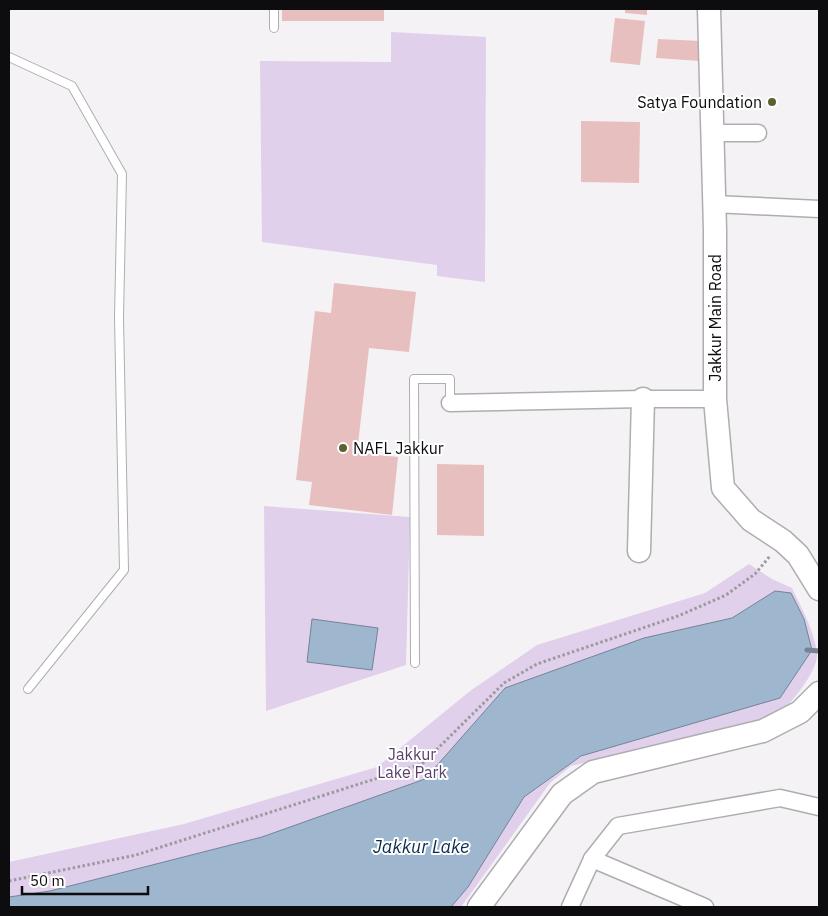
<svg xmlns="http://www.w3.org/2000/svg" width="828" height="916" viewBox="0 0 828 916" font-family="'IBM Plex Sans',sans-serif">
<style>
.green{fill:#e0d0eb}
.water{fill:#9fb6cf;stroke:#738395}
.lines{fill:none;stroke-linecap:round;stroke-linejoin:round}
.stream{stroke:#738395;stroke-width:5}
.building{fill:#e6bfbe}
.lane-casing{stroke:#afadb1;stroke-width:10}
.street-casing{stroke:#afadb1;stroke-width:19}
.secondary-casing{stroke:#afadb1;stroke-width:25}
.path{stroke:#9c9a9d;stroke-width:3;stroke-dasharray:2.5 2.5;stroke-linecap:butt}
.lane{stroke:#fff;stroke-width:8}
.street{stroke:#fff;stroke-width:16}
.secondary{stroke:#fff;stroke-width:22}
.poi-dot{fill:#5e612e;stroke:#fff;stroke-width:2}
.labels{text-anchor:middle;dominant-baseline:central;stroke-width:4;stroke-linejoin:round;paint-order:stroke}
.poi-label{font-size:16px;fill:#0d0c0e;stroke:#fff;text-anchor:end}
.street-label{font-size:16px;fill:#0d0c0e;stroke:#fff}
.park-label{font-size:16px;fill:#5b426b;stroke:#fff}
.water-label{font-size:18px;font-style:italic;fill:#082b4d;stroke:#fff}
</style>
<rect width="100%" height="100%" fill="#f5f2f6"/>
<g class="green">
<path d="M391 32 486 37 485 282 437 276V265L262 242 260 61 391 62Z"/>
<path d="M264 506 410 517 406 665 266 711Z"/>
<path d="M749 564 772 579 792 588C802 609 814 630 817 653 819 668 795 699 784 709 777 715 765 719 756 723L571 766 550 783 461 907H451L468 887 524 797 581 756 780 698 775 591 732 618 644 638 505 688 425 779 262 837 50 891 9 897V862L184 824 377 767 470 691 537 645 705 593Z"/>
</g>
<g class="water">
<path d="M775 591 791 593 804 619 812 650 780 698 581 756 524 797 468 887 451 907H9V897L50 891 262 837 425 779 505 688 644 638 732 618Z"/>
<path d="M312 619 378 628 372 670 307 662Z"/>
</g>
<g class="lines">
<path class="stream" d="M807 650 819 651"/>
</g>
<g class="building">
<rect x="282" y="9" width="102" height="12"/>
<path d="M625 9H647V15L625 13Z"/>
<path d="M615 18 645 21 640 65 610 62Z"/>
<path d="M658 39 701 41 700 61 656 58Z"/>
<path d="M581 121 640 122 639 183 581 182Z"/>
<path d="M334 283 416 292 409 352 369 348 357 453 398 457 392 515 309 505 312 482 296 480 315 311 331 313Z"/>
<path d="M437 464 484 465V536L437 535Z"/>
</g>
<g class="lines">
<defs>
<g id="lane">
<path d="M274 9V28"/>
<path d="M9 57 72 86 122 174 119 318 124 570 28 689"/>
<path d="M415 663 414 379H450V403"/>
</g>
<g id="street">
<path d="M712 133H758"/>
<path d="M714 204 819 209"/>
<path d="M450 403 643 399H715"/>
<path d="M592 859 705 907"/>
<path d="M570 907 592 859 618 826 780 798 819 807"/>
</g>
<g id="secondary">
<path d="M709 9 715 230V399L723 488 751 520 783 541 798 555 819 589"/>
<path d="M639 551 643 399"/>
<path d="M479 907 562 794 593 772 763 731 800 712 819 693"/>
</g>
</defs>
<use href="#lane" class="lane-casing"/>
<use href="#street" class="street-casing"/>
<use href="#secondary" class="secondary-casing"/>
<path class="path" d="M9 881 136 855 422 764 504 683 537 664 678 616 726 595 755 574 770 556"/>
<use href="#lane" class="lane"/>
<use href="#street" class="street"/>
<use href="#secondary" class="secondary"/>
</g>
<g class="poi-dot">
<circle cx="772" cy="102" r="5"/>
<circle cx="343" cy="448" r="5"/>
</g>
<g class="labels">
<g class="poi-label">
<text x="762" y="102">Satya Foundation</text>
<text x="353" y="448" text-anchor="start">NAFL Jakkur</text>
</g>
<g class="street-label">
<text transform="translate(715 318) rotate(-90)">Jakkur Main Road</text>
</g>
<g class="park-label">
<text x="412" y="754">Jakkur<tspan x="412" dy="18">Lake Park</tspan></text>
</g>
<g class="water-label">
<text x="421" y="846">Jakkur Lake</text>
</g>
</g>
<rect width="828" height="916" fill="none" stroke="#0d0c0e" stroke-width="20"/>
<path d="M22 886v8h126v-8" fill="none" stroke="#0d0c0e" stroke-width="2.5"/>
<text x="30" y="886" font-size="15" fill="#0d0c0e" stroke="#ffffff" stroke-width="4" paint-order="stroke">50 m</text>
</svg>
